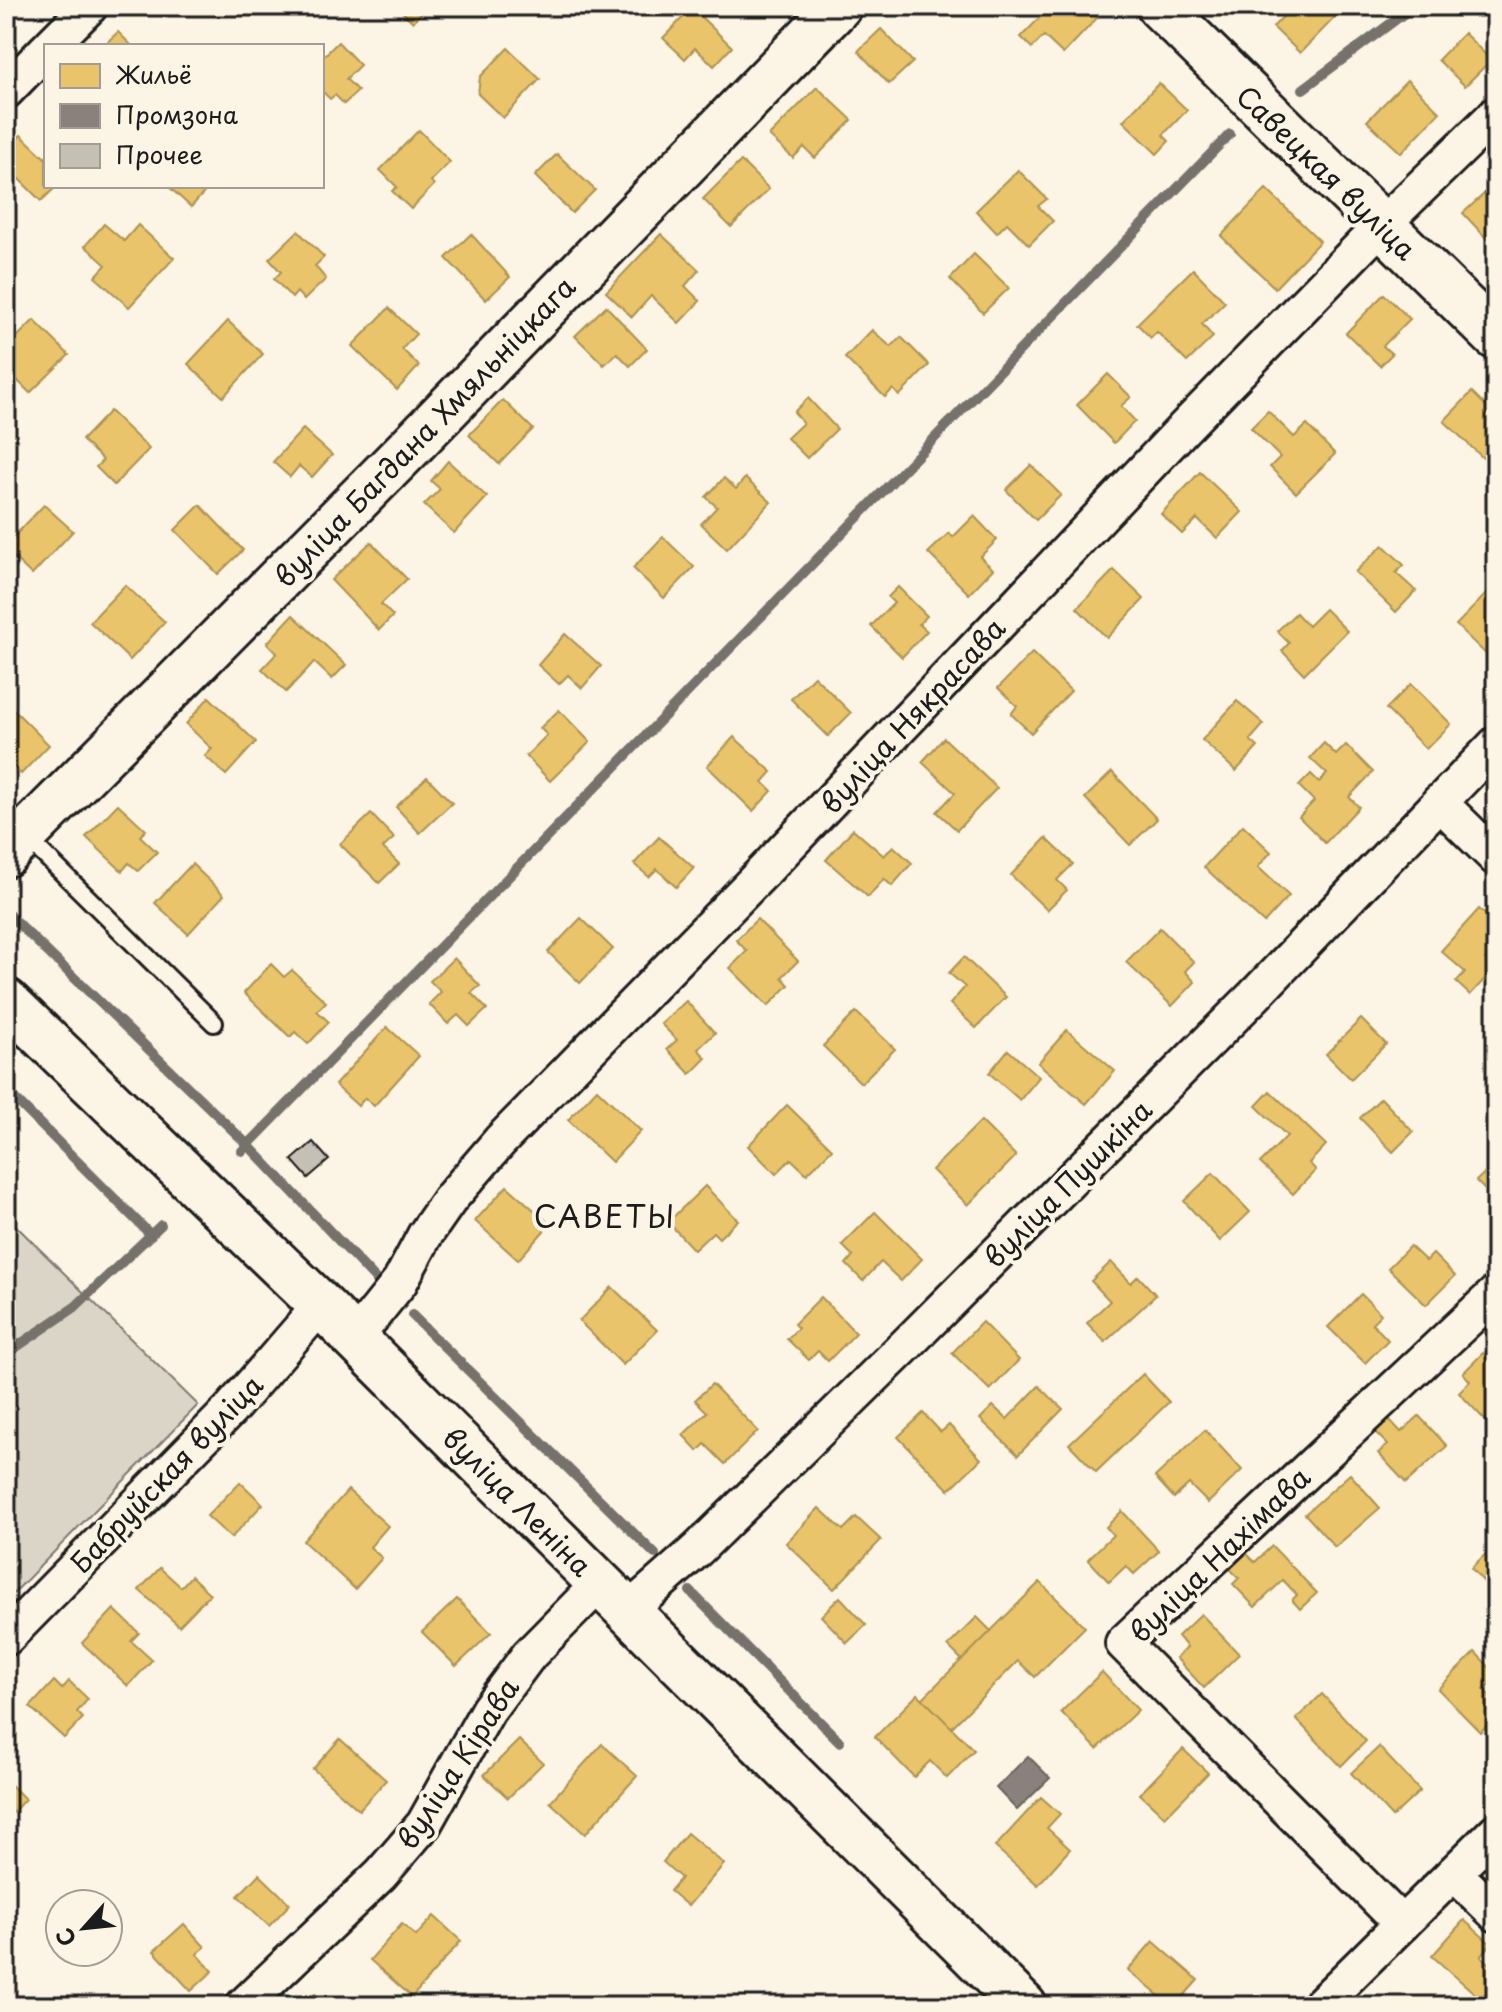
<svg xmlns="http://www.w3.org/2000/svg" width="1502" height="2012" viewBox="0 0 1502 2012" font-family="'Playpen Sans',sans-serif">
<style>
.green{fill:#dbd5c8;stroke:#7c7872;stroke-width:2}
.homes{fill:#e9c46a;stroke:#ac9253;stroke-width:2}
.industry{fill:#8a817c;stroke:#69635f;stroke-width:2}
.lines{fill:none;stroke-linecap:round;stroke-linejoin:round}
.stream{stroke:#75726c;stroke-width:10}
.building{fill:#c4c0b3;stroke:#1c1c1c;stroke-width:2}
.lane-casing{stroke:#1c1c1c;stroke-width:22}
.street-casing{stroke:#1c1c1c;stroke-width:40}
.secondary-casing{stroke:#1c1c1c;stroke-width:50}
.lane{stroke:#fcf5e5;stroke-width:16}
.street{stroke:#fcf5e5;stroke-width:34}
.secondary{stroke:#fcf5e5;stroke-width:44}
.labels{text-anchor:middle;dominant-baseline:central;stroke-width:8;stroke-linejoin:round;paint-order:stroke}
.street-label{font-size:28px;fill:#1c1c1c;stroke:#fcf5e5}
.neighbourhood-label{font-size:30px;letter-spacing:2px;fill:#1c1c1c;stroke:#fcf5e5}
</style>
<rect width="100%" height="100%" fill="#fcf5e5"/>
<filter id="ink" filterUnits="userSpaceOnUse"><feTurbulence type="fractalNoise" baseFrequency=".0125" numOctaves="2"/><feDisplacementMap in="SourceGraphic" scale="16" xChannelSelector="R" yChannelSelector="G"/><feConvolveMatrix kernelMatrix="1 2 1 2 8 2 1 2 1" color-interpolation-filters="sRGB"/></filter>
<g filter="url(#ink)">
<path class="green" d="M6 1216 198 1405 6 1601Z"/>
<g class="homes">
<path d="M6 6H20L12 14 6 9Z"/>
<path d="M396 6H427L413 22Z"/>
<path d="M1051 6H1087L1098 17 1063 54 1044 36 1032 48 1021 37Z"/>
<path d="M1293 6H1346L1300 53 1273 27Z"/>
<path d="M1476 6H1496L1486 16Z"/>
<path d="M692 8 732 47 714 66 695 48 685 59 663 38Z"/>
<path d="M881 29 913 62 889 84 858 51Z"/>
<path d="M118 32 132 46H103Z"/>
<path d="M1464 33 1491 60 1465 86 1438 60Z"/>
<path d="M338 42 360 65 346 79 358 91 344 104 335 95 330 99 322 91V58Z"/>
<path d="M508 48 540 79 503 118 478 94 480 77Z"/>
<path d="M1407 80 1440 112 1401 153 1367 121Z"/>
<path d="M1159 83 1187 110 1163 135 1169 141 1157 154 1123 121Z"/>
<path d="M817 87 852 120 815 158 804 147 793 158 769 136Z"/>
<path d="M419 130 450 162 431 181 434 185 411 209 392 191 397 187 380 170Z"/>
<path d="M21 135 45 158 46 157V186H57L41 201 6 166V150Z"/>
<path d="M557 154 595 190 572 213 535 176Z"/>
<path d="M741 161 769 189 731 227 703 199Z"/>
<path d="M1018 170 1047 199 1038 206 1053 221 1029 245 1007 223 997 233 976 211Z"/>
<path d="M1496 183V231L1487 239 1463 213Z"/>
<path d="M168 186H210L191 207Z"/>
<path d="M1266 189 1320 241 1275 288 1221 236Z"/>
<path d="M104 224 124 241 138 225 174 258 129 307 95 277 106 265 85 246Z"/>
<path d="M298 231 324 257 315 266 326 279 304 300 297 292 292 298 274 279 281 272 269 259Z"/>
<path d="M471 234 510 277 486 300 446 258Z"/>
<path d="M661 234 699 270 685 286 700 301 679 323 651 296 632 317 606 292Z"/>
<path d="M974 254 1009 288 983 313 950 279Z"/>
<path d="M1193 269 1225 302 1202 324 1213 337 1187 362 1157 332 1151 338 1137 324Z"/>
<path d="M1384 294 1410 319 1383 346 1392 354 1380 366 1346 333Z"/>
<path d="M606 306 647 349 630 366 617 353 604 365 575 336Z"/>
<path d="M389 308 416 334 402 349 419 366 397 390 352 346Z"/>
<path d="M34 320 69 355 30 393 6 369V348Z"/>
<path d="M228 321 263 354 223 397 188 364Z"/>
<path d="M872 330 891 347 901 337 929 365 899 396 893 389 885 397 845 358Z"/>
<path d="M1108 374 1131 397 1121 406 1135 421 1114 443 1077 405Z"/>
<path d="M1472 392 1496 416V454L1487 462 1444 421Z"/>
<path d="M808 398 837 429 807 458 787 438 803 423 794 412Z"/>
<path d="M503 400 533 429 499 464 469 435Z"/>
<path d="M110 411 149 449 114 485 96 467 103 460 82 440Z"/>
<path d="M1268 411 1294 437 1307 425 1335 454 1296 493 1270 467 1280 457 1251 428Z"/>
<path d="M303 429 332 455 312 477 299 466 290 477 273 462Z"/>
<path d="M448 461 487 497 454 533 424 505 440 489 431 481Z"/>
<path d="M1031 465 1061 495 1036 520 1006 490Z"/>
<path d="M1200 472 1242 512 1217 538 1197 519 1182 534 1161 514Z"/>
<path d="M724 478 736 489 745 478 771 502 727 549 701 524 717 507 706 497Z"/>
<path d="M44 505 73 531 32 575 6 550V545Z"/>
<path d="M200 505 243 550 218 574 175 530Z"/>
<path d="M974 516 997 540 980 557 993 569 969 594 928 553 949 533 953 537Z"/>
<path d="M663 537 694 567 664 598 633 568Z"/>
<path d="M371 542 407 579 381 604 393 616 379 630 331 580Z"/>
<path d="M1383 545 1404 565 1396 573 1416 591 1396 612 1355 572Z"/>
<path d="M1114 570 1144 599 1107 638 1077 608Z"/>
<path d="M125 585 165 622 130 660 90 622Z"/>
<path d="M898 587 927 616 919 624 927 631 902 657 871 626 894 603 888 597Z"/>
<path d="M1490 590 1496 595V664L1456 625Z"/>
<path d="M1325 609 1347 631 1304 674 1282 651 1289 643 1277 631 1296 613 1308 626Z"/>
<path d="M293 615 346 665 332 679 314 662 286 692 262 669 277 653 267 643Z"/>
<path d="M565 634 601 666 582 688 568 675 559 684 538 665Z"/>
<path d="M1032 653 1071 691 1031 733 1011 714 1017 706 998 688Z"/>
<path d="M814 676 851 713 828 736 791 699Z"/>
<path d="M1411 684 1451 724 1426 749 1386 709Z"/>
<path d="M209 697 256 742 226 775 205 756 212 749 186 724Z"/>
<path d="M1237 701 1264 724 1250 740 1258 747 1236 771 1202 740Z"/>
<path d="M11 707 49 745 21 774 6 759V711Z"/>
<path d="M559 710 590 742 550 781 526 756 547 735 540 728Z"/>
<path d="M734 737 772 772 763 782 772 791 753 811 707 766Z"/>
<path d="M944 738 997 788 957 830 937 812 955 793 922 762Z"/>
<path d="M1324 743 1336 755 1346 745 1373 772 1349 797 1359 807 1325 843 1299 817 1314 801 1299 786 1311 774 1319 782 1327 774 1310 758Z"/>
<path d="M1112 772 1157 819 1130 845 1085 798Z"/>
<path d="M427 777 452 803 420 833 396 807Z"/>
<path d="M118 804 146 830 140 836 157 852 138 871 129 863 122 871 86 837Z"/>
<path d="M371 814 394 838 383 848 399 864 379 883 340 844Z"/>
<path d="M1243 825 1271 852 1258 867 1289 896 1264 923 1204 867Z"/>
<path d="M853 829 884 856 893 846 912 863 892 886 884 879 868 897 826 860Z"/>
<path d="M659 837 694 868 676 887 657 869 649 877 634 864Z"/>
<path d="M1046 838 1073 864 1057 880 1067 890 1047 910 1011 875Z"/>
<path d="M192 864 224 895 188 934 155 903Z"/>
<path d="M1479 909 1496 924V947L1485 959 1495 968 1470 995 1456 982 1465 972 1441 951Z"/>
<path d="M581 918 613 949 580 983 548 952Z"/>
<path d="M757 919 798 961 782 977 789 985 768 1006 730 968 747 951 736 940Z"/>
<path d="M1160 928 1194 962 1185 971 1195 982 1172 1006 1126 962Z"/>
<path d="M964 957 1006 997 976 1028 950 1004 965 987 949 973Z"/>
<path d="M454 958 480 986 471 993 487 1009 469 1026 458 1015 448 1024 429 1004 441 992 430 981Z"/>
<path d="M271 964 284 977 292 970 326 1002 317 1011 329 1022 308 1044 295 1032 290 1037 244 993Z"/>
<path d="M686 1001 715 1033 698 1049 706 1058 690 1074 667 1049 677 1040 661 1024Z"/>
<path d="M856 1012 895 1049 861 1083 823 1046Z"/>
<path d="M1361 1019 1386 1044 1351 1079 1326 1054Z"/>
<path d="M387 1027 419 1056 374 1106 365 1098 358 1106 335 1085Z"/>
<path d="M1067 1030 1115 1071 1086 1104 1038 1063Z"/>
<path d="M1008 1050 1039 1077 1020 1100 989 1073Z"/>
<path d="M597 1089 641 1131 612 1162 568 1120Z"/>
<path d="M1270 1091 1326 1145 1309 1163 1316 1170 1293 1194 1260 1163 1287 1136 1256 1106Z"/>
<path d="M1381 1098 1413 1132 1393 1152 1360 1118Z"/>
<path d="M787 1105 832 1149 807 1174 791 1159 776 1174 748 1146Z"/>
<path d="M981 1121 1016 1156 968 1205 932 1170Z"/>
<path d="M1496 1162V1201L1476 1181Z"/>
<path d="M1213 1173 1250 1212 1220 1241 1184 1201Z"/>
<path d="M507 1186 550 1224 518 1260 475 1221Z"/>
<path d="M705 1186 738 1220 719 1238 713 1232 694 1250 668 1222Z"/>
<path d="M875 1212 922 1259 901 1281 881 1262 863 1281 846 1264 853 1256 842 1245Z"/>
<path d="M1410 1246 1426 1261 1433 1254 1455 1276 1426 1305 1388 1268Z"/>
<path d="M1111 1262 1131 1283 1138 1276 1156 1295 1105 1342 1087 1323 1110 1301 1091 1281Z"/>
<path d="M612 1287 657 1330 623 1365 579 1321Z"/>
<path d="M1361 1294 1381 1314 1372 1323 1388 1340 1365 1363 1328 1327Z"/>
<path d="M821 1297 856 1333 828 1361 818 1351 809 1360 787 1339 798 1328 794 1324Z"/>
<path d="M982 1322 1019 1360 990 1390 952 1353Z"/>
<path d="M1483 1353 1496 1366V1412L1486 1421 1459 1393 1470 1381 1463 1373Z"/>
<path d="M1143 1374 1169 1402 1096 1472 1069 1444Z"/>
<path d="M712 1384 758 1431 725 1464 705 1444 698 1451 683 1435 707 1412 695 1400Z"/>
<path d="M1039 1386 1063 1409 1018 1455 980 1419 993 1406 1007 1419Z"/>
<path d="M923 1413 941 1432 949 1425 981 1459 949 1490 898 1437Z"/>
<path d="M1419 1416 1447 1446 1406 1483 1378 1453 1388 1445 1374 1431 1388 1418 1401 1432Z"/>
<path d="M1205 1430 1242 1470 1208 1503 1189 1484 1174 1498 1155 1477Z"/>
<path d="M1350 1474 1380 1508 1335 1547 1305 1514Z"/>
<path d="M240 1482 263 1504 231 1538 207 1516Z"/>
<path d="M348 1490 388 1526 370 1547 382 1558 355 1589 303 1541Z"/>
<path d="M819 1508 843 1530 856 1517 881 1540 834 1589 786 1543Z"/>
<path d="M1122 1511 1159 1551 1134 1574 1126 1566 1109 1582 1088 1559 1113 1535 1106 1527Z"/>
<path d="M1496 1544V1595L1471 1568Z"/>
<path d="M1272 1546 1317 1593 1300 1609 1292 1600 1297 1595 1283 1580 1255 1607 1233 1584 1239 1578 1230 1569 1246 1553 1255 1562Z"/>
<path d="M160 1568 181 1587 191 1576 210 1594 179 1626 139 1590Z"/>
<path d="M1040 1582 1085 1627 1035 1677 1018 1661 951 1728 922 1699Z"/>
<path d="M840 1597 866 1625 847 1643 821 1616Z"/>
<path d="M457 1599 491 1633 456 1666 422 1632Z"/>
<path d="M114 1609 139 1633 131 1641 152 1660 128 1686 82 1643Z"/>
<path d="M1201 1614 1239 1654 1204 1688 1176 1658 1187 1647 1178 1636Z"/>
<path d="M977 1617 991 1631 962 1660 948 1646Z"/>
<path d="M1475 1652 1496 1674V1678L1484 1690 1496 1703V1717L1480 1732 1438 1689Z"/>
<path d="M1102 1672 1138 1710 1097 1749 1061 1712Z"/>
<path d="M54 1681 62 1689 69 1681 88 1699 77 1712 83 1718 64 1738 30 1707Z"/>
<path d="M918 1694 974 1750 947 1778 930 1761 914 1777 875 1737Z"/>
<path d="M1322 1694 1366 1741 1341 1766 1296 1719Z"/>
<path d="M340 1739 386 1780 359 1810 313 1769Z"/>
<path d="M519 1740 543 1763 508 1798 484 1775Z"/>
<path d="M602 1744 637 1776 585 1834 550 1802Z"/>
<path d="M1379 1747 1420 1791 1392 1817 1351 1773Z"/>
<path d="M1183 1749 1208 1773 1165 1817 1140 1794Z"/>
<path d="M6 1780 25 1799 6 1820Z"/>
<path d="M1041 1797 1060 1814 1047 1828 1070 1849 1038 1885 995 1847Z"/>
<path d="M687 1833 724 1864 688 1906 670 1891 681 1878 663 1862Z"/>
<path d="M259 1874 290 1904 269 1926 238 1896Z"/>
<path d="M434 1916 461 1941 412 1997 370 1960 402 1924 416 1936Z"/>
<path d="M1464 1920 1491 1944 1481 1956 1496 1969V1981L1481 1999 1432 1956Z"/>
<path d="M184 1924 205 1947 197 1954 213 1971 191 1991 154 1951Z"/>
<path d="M1153 1941 1198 1980 1175 2006H1171L1128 1970Z"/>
<path d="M315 1994 327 2006H304Z"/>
</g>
<path class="industry" d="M1028 1756 1050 1778 1017 1810 996 1788Z"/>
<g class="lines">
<g class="stream">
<path d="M1303 89 1414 6"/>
<path d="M6 912 248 1145 379 1283"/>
<path d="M6 1090 151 1235"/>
<path d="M242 1151 1230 134"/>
<path d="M412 1315 655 1554"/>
<path d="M6 1354 75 1307 161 1225"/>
<path d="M690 1591 840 1742"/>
</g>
</g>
<path class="building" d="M313 1142 329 1160 308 1178 292 1160Z"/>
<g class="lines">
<defs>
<path id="lane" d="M6 817 214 1023"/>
<g id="street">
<path d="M50 46 90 6"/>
<path d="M6 91 46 50"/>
<path d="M1439 802 1496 858"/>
<path d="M355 1338 400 1282 425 1235 450 1199 500 1141 765 870 1184 428 1381 226 1496 114"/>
<path d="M628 1611 698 1549 904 1347 1254 996 1496 744"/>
<path d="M6 1638 230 1410 321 1305"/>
<path d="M1454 1873 1496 1914"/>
<path d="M1402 1924 1123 1643 1496 1293"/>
<path d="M243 2006 381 1874 424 1824 488 1710 529 1655 600 1583"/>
<path d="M1319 2006 1496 1831"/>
</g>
<g id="secondary">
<path d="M1159 6 1496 337"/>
<path d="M6 854 410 447 839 6"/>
<path d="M6 1001 321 1305 1024 2006"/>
</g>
</defs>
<use href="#lane" class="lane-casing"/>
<use href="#street" class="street-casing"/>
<use href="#secondary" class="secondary-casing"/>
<use href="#lane" class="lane"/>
<use href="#street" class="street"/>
<use href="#secondary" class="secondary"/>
</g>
</g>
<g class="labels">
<g class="street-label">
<text transform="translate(1327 172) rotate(44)">Савецкая вуліца</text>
<text transform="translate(424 431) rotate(-46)">вуліца Багдана Хмяльніцкага</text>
<text transform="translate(912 715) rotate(-47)">вуліца Някрасава</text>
<text transform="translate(1067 1183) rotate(-45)">вуліца Пушкіна</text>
<text transform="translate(166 1473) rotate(-46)">Бабруйская вуліца</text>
<text transform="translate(518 1501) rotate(45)">вуліца Леніна</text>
<text transform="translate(1219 1554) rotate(-44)">вуліца Нахімава</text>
<text transform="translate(457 1763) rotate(-57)">вуліца Кірава</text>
</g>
<g class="neighbourhood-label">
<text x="605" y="1215">САВЕТЫ</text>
</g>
</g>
<rect width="1502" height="2012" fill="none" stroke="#fcf5e5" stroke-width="32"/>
<rect x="16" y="16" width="1470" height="1980" fill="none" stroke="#1c1c1c" stroke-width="3" filter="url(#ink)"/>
<rect x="44" y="44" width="280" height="144" fill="#fcf5e5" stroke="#a29e95" stroke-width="2"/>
<rect x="60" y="64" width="40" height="24" fill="#e9c46a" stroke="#a29e95" stroke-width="2"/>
<text x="116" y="84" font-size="24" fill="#1c1c1c">Жильё</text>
<rect x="60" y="104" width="40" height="24" fill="#8a817c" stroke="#a29e95" stroke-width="2"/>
<text x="116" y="124" font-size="24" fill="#1c1c1c">Промзона</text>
<rect x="60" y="144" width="40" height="24" fill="#c4c0b3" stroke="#a29e95" stroke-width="2"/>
<text x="116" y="164" font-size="24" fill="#1c1c1c">Прочее</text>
<g transform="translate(84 1928) rotate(243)"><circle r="38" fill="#fcf5e5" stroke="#a29e95" stroke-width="2"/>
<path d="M0-6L14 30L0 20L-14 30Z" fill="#1c1c1c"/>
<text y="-12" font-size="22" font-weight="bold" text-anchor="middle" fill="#1c1c1c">С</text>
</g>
</svg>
